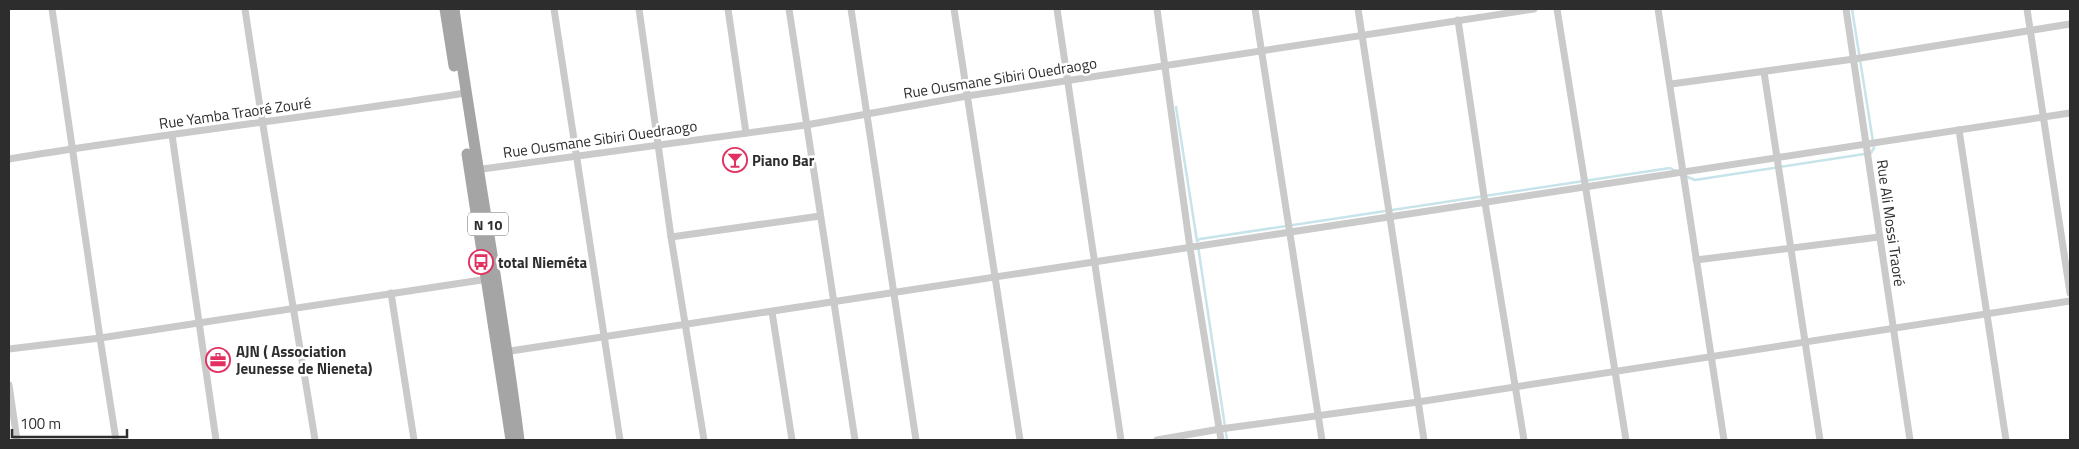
<svg xmlns="http://www.w3.org/2000/svg" width="2079" height="449" viewBox="0 0 2079 449" font-family="'Titillium Web',sans-serif">
<style>
.lines{fill:none;stroke-linecap:round;stroke-linejoin:round}
.stream{stroke:#c7e4ea;stroke-width:2.5}
.street{stroke:#cacaca;stroke-width:7}
.primary{stroke:#a5a5a5;stroke-width:11}
.labels{text-anchor:middle;dominant-baseline:central;stroke-width:5;stroke-linejoin:round;paint-order:stroke}
.shield{fill:#fff;stroke:#6c6c6c;stroke-width:1}
.shield-label{font-size:14px;font-weight:bold;fill:#2d2d2d}
.street-label{font-size:15px;fill:#2d2d2d;stroke:#fff}
.poi-label{font-size:15px;font-weight:bold;fill:#2d2d2d;stroke:#fff;text-anchor:start}
</style>
<rect width="100%" height="100%" fill="#fff"/>
<g class="lines">
<g class="stream">
<path d="M1176 107 1197 241"/>
<path d="M1685 176 1695 180 1871 153 1874 148 1852 9"/>
<path d="M1197 241 1200 239 1670 168 1676 171"/>
<path d="M1198 246 1227 440"/>
</g>
<g class="street">
<path d="M52 9 100 338 116 440"/>
<path d="M245 9C266 153 292 296 315 440"/>
<path d="M554 9 620 440"/>
<path d="M639 9 671 237 704 440"/>
<path d="M728 9 746 133"/>
<path d="M789 9 855 440"/>
<path d="M851 9 916 440"/>
<path d="M954 9 1020 440"/>
<path d="M1057 9 1121 440"/>
<path d="M1157 9 1190 248 1221 440"/>
<path d="M1255 9 1322 440"/>
<path d="M1358 9 1424 440"/>
<path d="M1557 9 1626 440"/>
<path d="M1658 9 1724 440"/>
<path d="M1846 9 1910 440"/>
<path d="M2027 9 2070 293"/>
<path d="M1458 20 1485 203 1524 440"/>
<path d="M1764 72 1820 440"/>
<path d="M1671 84 1854 59 2070 24"/>
<path d="M1959 130 2006 440"/>
<path d="M172 135 216 440"/>
<path d="M9 159C160 134 313 117 465 93"/>
<path d="M475 170 806 125 967 96 1534 9"/>
<path d="M671 237 820 216"/>
<path d="M1696 260 1879 237"/>
<path d="M391 293 414 440"/>
<path d="M772 312 792 440"/>
<path d="M9 349 100 338 488 279"/>
<path d="M504 352 2070 113"/>
<path d="M9 385 17 440"/>
<path d="M1157 440 1220 429 1418 402 2070 301"/>
</g>
<g class="primary">
<path d="M445 9 454 66"/>
<path d="M454 9C474 153 501 296 519 440"/>
<path d="M467 154 511 440"/>
</g>
</g>
<defs>
<symbol id="bar-ring" viewBox="-11 -11 22 22"><circle r="9.5" fill="#fff" stroke="#e23161" stroke-width="1.5"/><path d="M-6-5H6L.8 .8V4.5H3.5V6h-7V4.5H-.8V.8Z" fill="#e23161"/></symbol>
<symbol id="bus-ring" viewBox="-11 -11 22 22"><circle r="9.5" fill="#fff" stroke="#e23161" stroke-width="1.5"/><path d="M-5-6H5V4H4V6H2V4H-2V6H-4V4H-5ZM-3.5-4V0h7V-4ZM-3.5 1.2v1.5H-2V1.2ZM2 1.2v1.5H3.5V1.2Z" fill="#e23161"/></symbol>
<symbol id="office-ring" viewBox="-11 -11 22 22"><circle r="9.5" fill="#fff" stroke="#e23161" stroke-width="1.5"/><path d="M-6-3h4V-5.5h4V-3h4V5H-6ZM-1-4.5V-3h2v-1.5ZM-6 0V1H6V0Z" fill="#e23161"/></symbol>
</defs>
<g fill-rule="evenodd">
<use href="#bar-ring" x="721" y="146" width="28" height="28"/>
<use href="#bus-ring" x="467" y="248" width="28" height="28"/>
<use href="#office-ring" x="204" y="346" width="28" height="28"/>
</g>
<g class="labels">
<rect class="shield" x="468" y="212.5" width="40" height="23" rx="4"/>
<g class="shield-label">
<text x="488" y="224">N 10</text>
</g>
<g class="street-label">
<text transform="translate(1000 78) rotate(-9)">Rue Ousmane Sibiri Ouedraogo</text>
<text transform="translate(235 113) rotate(-8)">Rue Yamba Traoré Zouré</text>
<text transform="translate(600 139) rotate(-8)">Rue Ousmane Sibiri Ouedraogo</text>
<text transform="translate(1891 223) rotate(82)">Rue Ali Mossi Traoré</text>
</g>
<g class="poi-label">
<text x="752" y="160">Piano Bar</text>
<text x="498" y="262">total Nieméta</text>
<text x="236" y="351">AJN ( Association<tspan x="236" dy="17">Jeunesse de Nieneta)</tspan></text>
</g>
</g>
<rect width="2079" height="449" fill="none" stroke="#2d2d2d" stroke-width="20"/>
<path d="M12 429v8h115v-8" fill="none" stroke="#2d2d2d" stroke-width="2.5"/>
<text x="20" y="429" font-size="15" fill="#2d2d2d" stroke="#ffffff" stroke-width="4" paint-order="stroke">100 m</text>
</svg>
